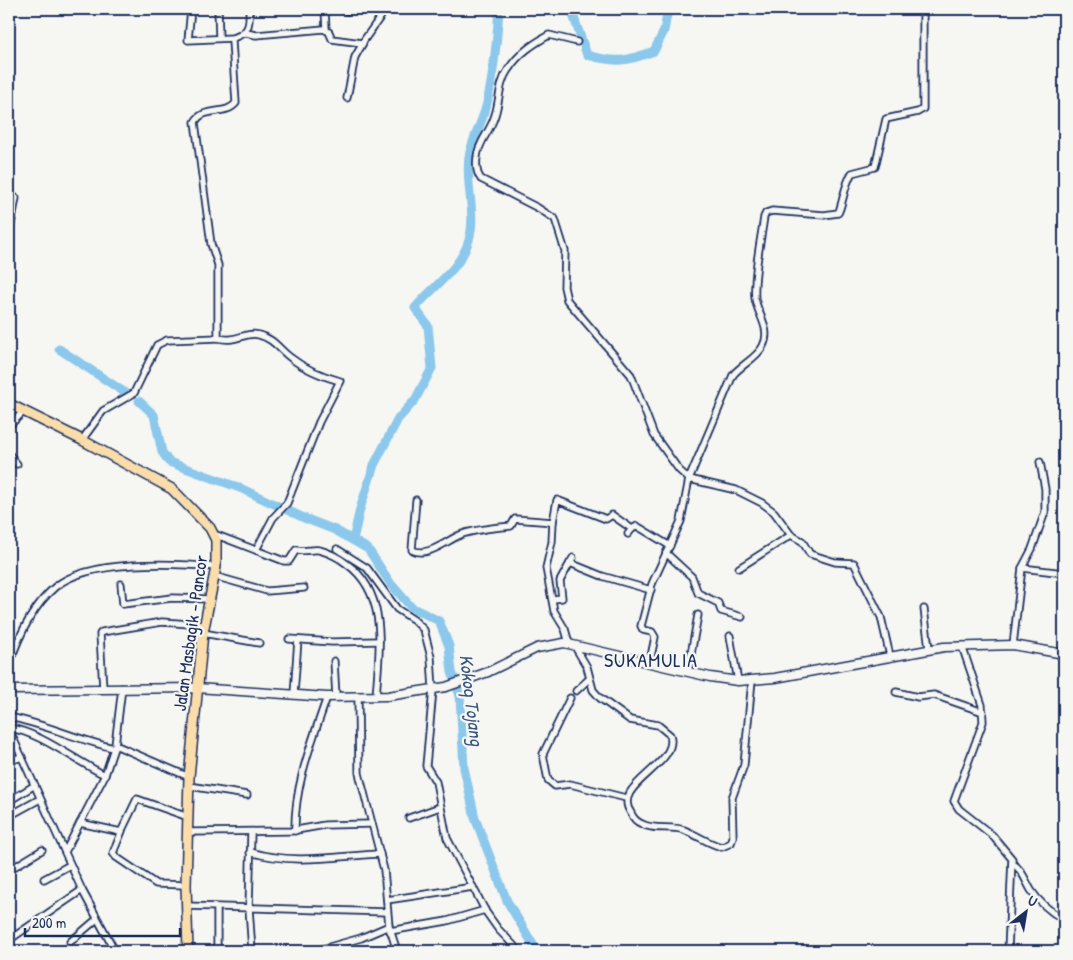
<svg xmlns="http://www.w3.org/2000/svg" width="1073" height="960" viewBox="0 0 1073 960" font-family="'Patrick Hand',sans-serif">
<style>
.lines{fill:none;stroke-linecap:round;stroke-linejoin:round}
.river{stroke:#8bc8eb;stroke-width:9}
.street-casing{stroke:#1b2f5e;stroke-width:9}
.secondary-casing{stroke:#1b2f5e;stroke-width:11}
.primary-casing{stroke:#1b2f5e;stroke-width:12}
.street{stroke:#f6f6f2;stroke-width:5.5}
.secondary{stroke:#f6f6f2;stroke-width:8}
.primary{stroke:#faddab;stroke-width:9}
.labels{text-anchor:middle;dominant-baseline:central;stroke-width:4.5;stroke-linejoin:round;paint-order:stroke}
.street-label{font-size:18px;fill:#1b2f5e;stroke:#f6f6f2}
.water-label{font-size:19px;font-style:italic;fill:#375581;stroke:#f6f6f2}
.quarter-label{font-size:20px;letter-spacing:1px;fill:#1b2f5e;stroke:#f6f6f2}
</style>
<rect width="100%" height="100%" fill="#f6f6f2"/>
<filter id="ink" filterUnits="userSpaceOnUse"><feTurbulence type="fractalNoise" baseFrequency=".02" numOctaves="2"/><feDisplacementMap in="SourceGraphic" scale="10" xChannelSelector="R" yChannelSelector="G"/><feConvolveMatrix kernelMatrix="1 2 1 2 8 2 1 2 1" color-interpolation-filters="sRGB"/></filter>
<g filter="url(#ink)">
<g class="lines">
<g class="river">
<path d="M571 9 587 55C616 63 626 62 654 51L664 31 668 9"/>
<path d="M59 349 124 392"/>
<path d="M139 401 154 415 162 452 169 462 240 488 304 518 335 530 368 549 391 584 411 607 439 621 449 646 452 672 460 696 464 768 475 818 507 901 537 951"/>
<path d="M353 540 360 509 374 465 398 419 415 400 432 368 428 326 415 308C434 285 460 270 469 240 477 213 465 185 469 157 472 138 483 122 487 103 494 72 497 40 499 9"/>
</g>
<defs>
<g id="street">
<path d="M191 9 188 40 233 38"/>
<path d="M218 9 219 38"/>
<path d="M325 9 326 30"/>
<path d="M347 11V9"/>
<path d="M246 33 256 35 324 29 329 32 332 39 362 43 386 9"/>
<path d="M577 42 549 35C533 44 518 54 508 70 498 84 500 103 494 118 490 131 478 143 477 157 476 165 476 173 481 179L538 208 555 219 565 251 564 287 567 300 631 375 654 435 679 470 689 479 736 490 762 503 774 512 791 535 802 541 810 554 835 562 854 563 881 617 890 656"/>
<path d="M347 98 355 57 363 43"/>
<path d="M9 235 16 198"/>
<path d="M218 338C238 343 245 331 259 335 273 338 280 350 291 358 306 370 322 376 340 381L319 422 287 503 273 518 256 550"/>
<path d="M9 426 24 411"/>
<path d="M82 440 103 411 134 393 157 345 167 340 218 338V265L211 244 195 122C203 106 226 116 236 103L232 41 233 38C249 33 250 25 249 9"/>
<path d="M9 454 17 464"/>
<path d="M416 500 412 550C427 558 446 541 460 535 475 529 494 528 511 526L515 519 553 522 557 500 606 519 612 515 632 529 628 534"/>
<path d="M553 522 552 542 546 568 554 611 565 629 569 643"/>
<path d="M632 529 637 526 670 546"/>
<path d="M214 534 284 561H289L296 550C305 552 312 549 319 550 328 552 340 558 347 564 389 594 379 651 376 697"/>
<path d="M337 549 367 568 397 609 414 620 424 630 431 657 433 690 426 766 436 782 447 838 486 912 498 929 519 951"/>
<path d="M666 553 692 577 698 593 718 603 721 611 742 617"/>
<path d="M573 558 570 563 602 576 651 590"/>
<path d="M739 568 791 535"/>
<path d="M1022 568 1064 573"/>
<path d="M214 576 267 591 304 588"/>
<path d="M121 584 123 604 172 598 209 599"/>
<path d="M553 599 562 598 560 581 570 563"/>
<path d="M924 609 929 648"/>
<path d="M203 633 259 643"/>
<path d="M730 636 738 681"/>
<path d="M289 639 332 642 379 641"/>
<path d="M574 645 587 667 593 690 600 698 630 720 658 725 670 735C680 765 610 785 631 813 633 818 637 822 642 824 655 831 670 825 684 830 697 835 709 844 722 847L731 843 733 837 732 798 744 765 752 680"/>
<path d="M1013 645 1022 568 1032 549 1045 512V489L1040 462"/>
<path d="M962 646 982 705 983 722 954 801 959 809 992 835 1012 859 1008 951"/>
<path d="M334 661 336 697"/>
<path d="M650 661 655 637 652 632 643 630 641 626 652 584 681 521 689 479 733 375C741 365 757 358 763 346 772 329 757 314 755 298 753 276 761 239 764 217L766 213 772 211 824 215 838 213C842 208 844 185 852 173L875 167 886 119 918 112 923 109V9"/>
<path d="M9 665C18 638 33 606 55 587 88 559 175 563 216 567"/>
<path d="M688 671 698 615"/>
<path d="M103 689 100 634 102 632 162 622 204 625"/>
<path d="M576 691 589 679"/>
<path d="M896 692 918 697 934 695 983 712"/>
<path d="M294 694 298 640"/>
<path d="M358 697 359 773 384 870 389 926 397 951"/>
<path d="M570 698 543 754 548 780 555 786 570 784 626 798"/>
<path d="M9 717C45 724 78 740 114 748"/>
<path d="M9 728C40 732 75 761 105 775"/>
<path d="M9 729 82 890 115 951"/>
<path d="M115 745 189 777"/>
<path d="M9 761 22 757"/>
<path d="M189 786 247 795"/>
<path d="M9 801 35 785"/>
<path d="M9 816 40 799"/>
<path d="M409 818 440 807"/>
<path d="M80 823 121 832 137 799 188 817"/>
<path d="M122 831 113 853 116 857 156 884 186 885"/>
<path d="M295 831C294 785 313 739 327 697"/>
<path d="M188 832 291 831 325 825 372 824"/>
<path d="M251 832 249 908 252 951"/>
<path d="M65 852 105 775 115 745 122 688"/>
<path d="M250 852C294 865 336 856 380 854"/>
<path d="M1012 863C1022 869 1025 880 1031 890 1039 903 1051 912 1064 920"/>
<path d="M9 870 42 850"/>
<path d="M44 879 70 865"/>
<path d="M387 900 473 887"/>
<path d="M186 906 387 912"/>
<path d="M217 908V951"/>
<path d="M390 931 447 921 485 910"/>
<path d="M9 940 82 890"/>
<path d="M70 942 97 919"/>
<path d="M315 951 361 938 389 926"/>
</g>
<path id="secondary" d="M9 690 197 688 327 697 388 696 446 687 488 672 537 648 564 643 710 677 738 681 775 678 944 647 1013 645 1064 654"/>
<path id="primary" d="M9 404 82 440 172 489 210 528 216 540V567L203 633 189 777 186 885 188 951"/>
</defs>
<use href="#street" class="street-casing"/>
<use href="#secondary" class="secondary-casing"/>
<use href="#primary" class="primary-casing"/>
<use href="#street" class="street"/>
<use href="#secondary" class="secondary"/>
<use href="#primary" class="primary"/>
</g>
</g>
<g class="labels">
<g class="street-label">
<text transform="translate(190 633) rotate(-82)">Jalan Masbagik - Pancor</text>
</g>
<g class="water-label">
<text transform="translate(472 700) rotate(83)">Kokoq Tojang</text>
</g>
<g class="quarter-label">
<text x="651" y="659">SUKAMULIA</text>
</g>
</g>
<rect width="1073" height="960" fill="none" stroke="#f6f6f2" stroke-width="30"/>
<rect x="15" y="15" width="1043" height="930" fill="none" stroke="#1b2f5e" stroke-width="2" filter="url(#ink)"/>
<g transform="translate(1026 912) rotate(31)" stroke="#f6f6f2" stroke-width="4" paint-order="stroke">
<path d="M0-4L9 19L0 12L-9 19Z" fill="#1b2f5e"/>
<text y="-8" font-size="14" font-weight="bold" text-anchor="middle" fill="#1b2f5e">U</text>
</g>
<path d="M25 928v8h155v-8" fill="none" stroke="#1b2f5e" stroke-width="2.5"/>
<text x="32" y="928" font-size="15" fill="#1b2f5e" stroke="#f6f6f2" stroke-width="4" paint-order="stroke">200 m</text>
</svg>
